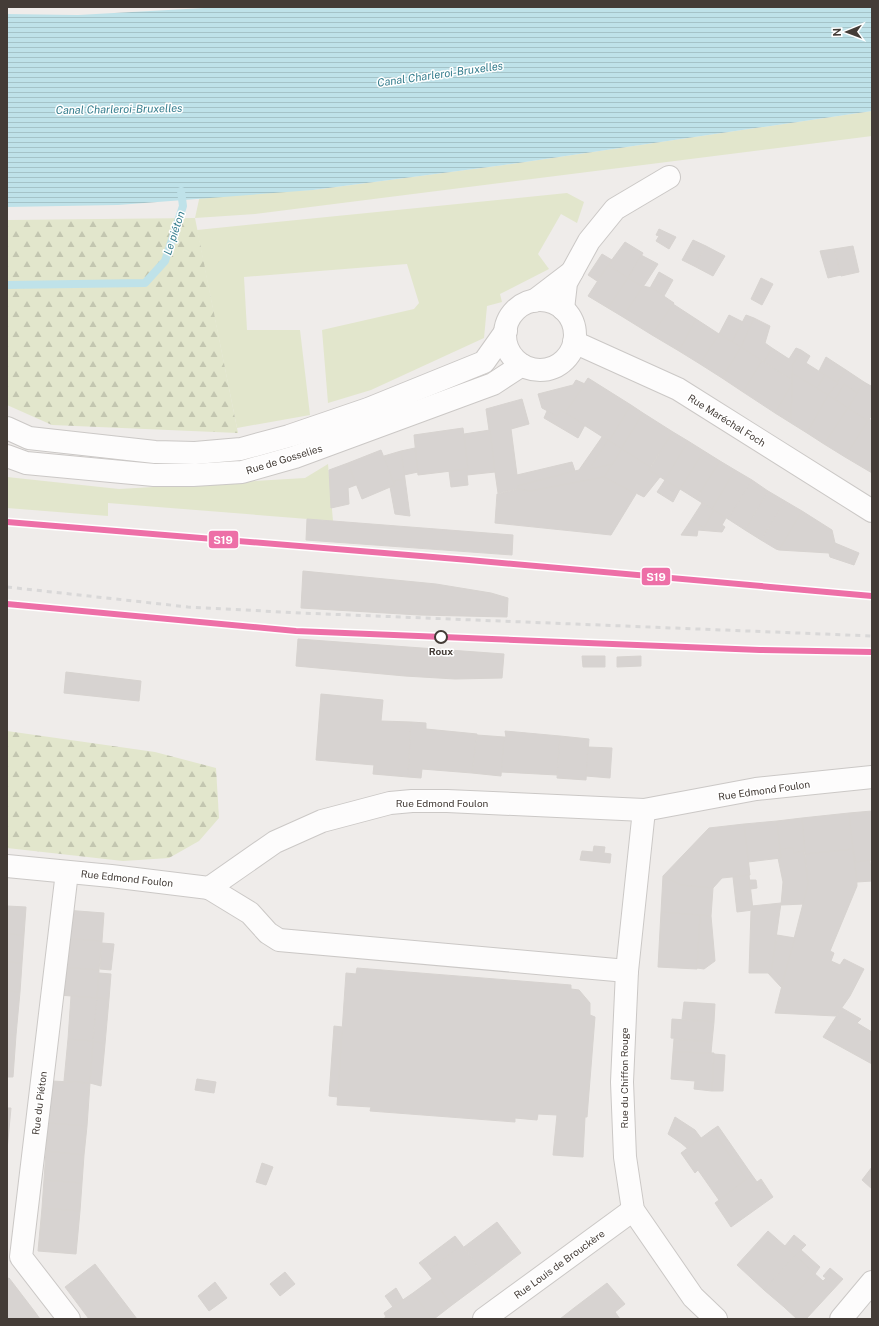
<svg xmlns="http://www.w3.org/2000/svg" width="879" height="1326" viewBox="0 0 879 1326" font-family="'Public Sans',sans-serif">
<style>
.grass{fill:#e2e6cc}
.forest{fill:url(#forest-firs)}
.water{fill:url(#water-rules)}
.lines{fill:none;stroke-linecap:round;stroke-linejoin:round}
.stream{stroke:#bfe2e9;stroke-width:8}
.building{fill:#d7d3d1;stroke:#d7d3d0}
.minor-casing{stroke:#cbc8c6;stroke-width:24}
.tertiary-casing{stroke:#cbc8c6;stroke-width:24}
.minor{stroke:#fdfcfc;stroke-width:22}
.tertiary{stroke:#fdfcfc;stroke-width:22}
.rail{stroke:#d9d8d8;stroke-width:3;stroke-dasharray:5 5;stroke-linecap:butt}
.rail-1-casing{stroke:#fff;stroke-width:9}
.rail-1{stroke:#ed6fa7;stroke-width:6}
.stop-dot{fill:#fff;stroke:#443c37;stroke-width:2}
.labels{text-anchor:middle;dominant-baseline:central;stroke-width:3;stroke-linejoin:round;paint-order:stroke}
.street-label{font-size:10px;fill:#443c37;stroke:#fff}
.stop-label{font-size:10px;font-weight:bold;fill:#443c37;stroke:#fff}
.water-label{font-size:11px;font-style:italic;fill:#367e8e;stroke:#fff}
.line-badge{stroke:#fff;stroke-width:1.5}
.badge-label{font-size:11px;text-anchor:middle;font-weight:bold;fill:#fff}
</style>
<defs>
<pattern id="forest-firs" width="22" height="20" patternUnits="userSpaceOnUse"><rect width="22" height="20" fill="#e2e6cc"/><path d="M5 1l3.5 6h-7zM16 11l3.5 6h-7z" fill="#c3c6b0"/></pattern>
<pattern id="water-rules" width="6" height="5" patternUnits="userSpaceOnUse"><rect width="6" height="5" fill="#bfe2e9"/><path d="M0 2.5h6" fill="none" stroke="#a5c3c8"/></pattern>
</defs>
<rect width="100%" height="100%" fill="#efecea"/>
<g class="grass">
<path d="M872 111V136L255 214 195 218 200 195 313 190 504 165Z"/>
<path d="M567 193 584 202 577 223 561 214 538 254 549 269 500 294 502 302 487 306 484 338 371 390 328 403 322 330 414 309 419 303 407 264 244 277 247 330H300L310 415 237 428 197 230Z"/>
<path d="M328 464 333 521 108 503V516L7 508V477L119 489 305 478Z"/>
</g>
<g class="forest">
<path d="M195 218 238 433 52 425 7 405V220Z"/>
<path d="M7 731 155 752 216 768 219 818 199 841 169 858 123 861 7 848Z"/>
</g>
<path class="water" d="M222 7H872V111L504 165 313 190 118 205 7 207V14L78 15Z"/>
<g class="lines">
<path class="stream" d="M7 285 145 283 165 261 183 206 181 191"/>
</g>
<g class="building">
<path d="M659 229 676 237 669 249 656 241 659 236 656 235Z"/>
<path d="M693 240 706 246 694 266 682 260Z"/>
<path d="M625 242 643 253 628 278 608 265Z"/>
<path d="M706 246 725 256 713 276 694 266Z"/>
<path d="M853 246 859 272 841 276 834 249Z"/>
<path d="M834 249 841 275 828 278 820 251Z"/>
<path d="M602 254 612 260 597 281 588 275Z"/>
<path d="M641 255 658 264 643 287 628 278Z"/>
<path d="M608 265 628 278 608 308 588 296Z"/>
<path d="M659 272 673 280 664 296 650 288Z"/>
<path d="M628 278 643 287 623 317 608 308Z"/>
<path d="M761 278 773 284 762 305 751 299Z"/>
<path d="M643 286 652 288 674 303 652 335 623 317Z"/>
<path d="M673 304 696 319 679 351 652 335Z"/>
<path d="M729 315 743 322 732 342 719 334Z"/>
<path d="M746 315 754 318 741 347 732 342Z"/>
<path d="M754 318 770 326 765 343 772 348 764 362 741 347Z"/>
<path d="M696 319 719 334 700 364 679 351Z"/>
<path d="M719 334 741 347 722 378 700 364Z"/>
<path d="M741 347 762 361 743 392 722 378Z"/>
<path d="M772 348 789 359 796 348 801 350 792 366V380L764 362Z"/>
<path d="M801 350 810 356 806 363 825 375 817 388 792 373V366Z"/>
<path d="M826 357 846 370 838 383 819 371Z"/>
<path d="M762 361 792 380V384L775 413 743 392Z"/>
<path d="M846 370 864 382 857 393 844 384 835 400 828 395Z"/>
<path d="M792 373 828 395 807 433 791 423Z"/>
<path d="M825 375 838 383 828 395 817 388Z"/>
<path d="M588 378 631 405 609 441 565 413Z"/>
<path d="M576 380 585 384 565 413 561 410 557 416 542 408 538 394 573 385Z"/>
<path d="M864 382 871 386 872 384V415L868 421 848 408Z"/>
<path d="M792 384 791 423 775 413Z"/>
<path d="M844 384 857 393 848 408 835 400Z"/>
<path d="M828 395 848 408 824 444 807 433Z"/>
<path d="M522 399 529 424 511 429 517 475 572 462 575 471 517 486V489L498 493 486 409Z"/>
<path d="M631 405 643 413 621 449 609 441Z"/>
<path d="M848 408 868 421 845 457 824 444Z"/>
<path d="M561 410 585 425 578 438 544 418 547 411 557 416Z"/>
<path d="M643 413 673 432 650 467 621 449Z"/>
<path d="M869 419 872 421V462L867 470 845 457Z"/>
<path d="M463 428 468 469 418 475 414 435Z"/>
<path d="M490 430 495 472 467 475 468 485 451 487 449 471 468 469 464 434Z"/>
<path d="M673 432 688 441 665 480 649 470Z"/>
<path d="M602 437 608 440 590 468V469L613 464 604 477 530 491 517 489V486L579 470Z"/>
<path d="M608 440 622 449 613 464 590 469V468Z"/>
<path d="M688 441 704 451 680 489 665 480Z"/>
<path d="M415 448 418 472 404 475 401 451Z"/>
<path d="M622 449 650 467 649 470 660 477 644 497 636 493 635 494 604 477Z"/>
<path d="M381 450 395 485 362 499 348 463Z"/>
<path d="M401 451 405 479 393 481 384 456Z"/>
<path d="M704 451 720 461 696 499 680 489Z"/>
<path d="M720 461 735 470 712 509 696 499Z"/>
<path d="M872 462V473L867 470Z"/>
<path d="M348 463 356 485 348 488 349 504 331 508 329 470Z"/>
<path d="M735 470 752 480 728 519 712 509Z"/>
<path d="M604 477 636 494 611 535 495 523 497 494 519 489 530 491Z"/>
<path d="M405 479 410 516 395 514 390 487 395 485 393 481Z"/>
<path d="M665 480 680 489 673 502 657 492Z"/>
<path d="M752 480 768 491 745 530 728 519Z"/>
<path d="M768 491 785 501 761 540 745 530Z"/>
<path d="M785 501 802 511 779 550 776 549 761 540Z"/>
<path d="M702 503 714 510 704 528 691 520Z"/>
<path d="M714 510 726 518 722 525 725 527 722 532 698 530 697 536 681 535 691 520 704 528Z"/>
<path d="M802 511 832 530 835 543 829 553 779 550Z"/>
<path d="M307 519 513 535 512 555 306 540Z"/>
<path d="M835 543 859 553 854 565 830 557 829 553Z"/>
<path d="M303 571 436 584 491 593 508 598 507 617 419 615 301 608Z"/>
<path d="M298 639 504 654 502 678 455 679 405 676 296 666Z"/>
<path d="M582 656H605V667H583Z"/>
<path d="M641 656V666L617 667V657Z"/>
<path d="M66 672 141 681 139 701 64 693Z"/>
<path d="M321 694 383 700 381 721 411 722 408 777 373 774 374 765 316 760Z"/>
<path d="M411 722 426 723V729L477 734 472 773 422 769 421 778 408 777Z"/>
<path d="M505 731 560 736 557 775 501 772 504 737H506Z"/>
<path d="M477 735 504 737 501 776 472 773Z"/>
<path d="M560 736 589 739 586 780 557 778Z"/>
<path d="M588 747 612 748 610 778 586 776Z"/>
<path d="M872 811V860L856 862 853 849 849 813Z"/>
<path d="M849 813 853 849 805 854 802 818Z"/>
<path d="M802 818 805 851 793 853V848L780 849 777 821Z"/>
<path d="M777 821 781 858 748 862 744 824Z"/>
<path d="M744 824 750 875 722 878 713 888 681 885 663 876 709 828Z"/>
<path d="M594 846 605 847 604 853 611 854 610 863 580 860 582 851 593 852Z"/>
<path d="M793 848V853L804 851 808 884 804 904 781 905 783 882 778 858H781L780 849Z"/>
<path d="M853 849 856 862 857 886 830 951 834 953 831 961 840 965 844 959 864 969 850 996 836 1016 775 1013 808 884 805 854Z"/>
<path d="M853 850 856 862 870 860 872 881 857 882Z"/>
<path d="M749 875 753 910 737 912 733 877Z"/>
<path d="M663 876 681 885 713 888 711 916 661 912Z"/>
<path d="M750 880H756L757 888 751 889Z"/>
<path d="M781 903 771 973H749L751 911 753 910 752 906Z"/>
<path d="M7 906 26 907 24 935 7 934Z"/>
<path d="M65 910 104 913 102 941 63 938Z"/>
<path d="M661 912 700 915 697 969 658 967Z"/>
<path d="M700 915 711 916 715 961 704 969 697 968Z"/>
<path d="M7 934 24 935 22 963 7 962Z"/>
<path d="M777 935 795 938 781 987 768 973H771Z"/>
<path d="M63 938 102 941 99 970 61 967Z"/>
<path d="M102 943 114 944 111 970 100 969Z"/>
<path d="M7 962 22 963 20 992 7 991Z"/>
<path d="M61 967 99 970 97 998 59 995Z"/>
<path d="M357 968 571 985V989L579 990 590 1003V1015L595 1017 587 1117H585L583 1157 553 1155 557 1115 538 1114 537 1120 515 1118V1122L370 1111 371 1107 337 1105 346 973 356 974Z"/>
<path d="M99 973 111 974 109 999 97 998Z"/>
<path d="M7 991 20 992 16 1035 7 1034Z"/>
<path d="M71 996 97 998 93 1041 68 1039Z"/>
<path d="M97 998 109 999 105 1044 93 1041Z"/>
<path d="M684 1002 715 1004 714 1022 682 1019Z"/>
<path d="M842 1008 861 1019 857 1023 872 1032V1064L823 1037Z"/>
<path d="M672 1019 714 1022 712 1042 671 1038Z"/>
<path d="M334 1026 342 1027 338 1097 329 1096Z"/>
<path d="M7 1034 16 1035 13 1077H7Z"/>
<path d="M68 1039 93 1041 90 1083 64 1081Z"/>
<path d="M674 1039 712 1042 711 1053 673 1052Z"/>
<path d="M93 1041 105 1044 101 1086 90 1083Z"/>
<path d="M673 1052 714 1053 712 1091 694 1089 695 1081 671 1079Z"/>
<path d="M714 1054 725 1055 723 1091H712Z"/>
<path d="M197 1079 216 1082 214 1093 195 1090Z"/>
<path d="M52 1081 90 1083 87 1126 48 1123Z"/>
<path d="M7 1108H11L7 1150Z"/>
<path d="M675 1117 695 1130 701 1138 687 1148 681 1143 668 1134Z"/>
<path d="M48 1123 87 1126 84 1155 46 1151Z"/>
<path d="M718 1126 752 1175 747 1180 712 1130Z"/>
<path d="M712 1130 747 1180 719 1200 698 1170 695 1173 681 1153Z"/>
<path d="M46 1151 84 1155 82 1183 44 1180Z"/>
<path d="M262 1163 273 1167 266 1185 256 1182Z"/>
<path d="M872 1167V1189L862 1180Z"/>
<path d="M752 1175 757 1182 761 1179 773 1197 731 1227 715 1203Z"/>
<path d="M44 1180 82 1183 80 1211 42 1208Z"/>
<path d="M42 1208 80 1211 76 1254 38 1251Z"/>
<path d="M497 1222 521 1253 487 1279 464 1247Z"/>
<path d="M768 1231 795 1255 764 1290 737 1265Z"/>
<path d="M794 1235 806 1245 795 1256 785 1246Z"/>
<path d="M455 1236 462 1245 427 1272 419 1263Z"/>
<path d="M462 1245 487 1279 452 1305 427 1272Z"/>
<path d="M801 1250 820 1267 815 1274 795 1256Z"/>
<path d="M795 1255 814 1273 784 1307 764 1290Z"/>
<path d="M95 1264 121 1298 93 1319H89L65 1287Z"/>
<path d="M830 1268 843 1279 806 1319H797L784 1307 814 1273 823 1281 826 1278 823 1276Z"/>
<path d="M285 1272 295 1284 280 1296 270 1284Z"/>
<path d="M9 1278 35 1312 26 1319H7V1279Z"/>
<path d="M432 1279 452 1305 434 1319H432L413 1293Z"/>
<path d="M215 1282 227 1298 209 1311 198 1296Z"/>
<path d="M607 1283 625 1304 615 1312 620 1319H582L574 1308Z"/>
<path d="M396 1288 403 1300 393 1307 385 1296Z"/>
<path d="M413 1293 432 1319H404L394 1306Z"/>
<path d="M121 1298 137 1319H93Z"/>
<path d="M394 1306 404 1319H383L386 1317 384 1313Z"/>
<path d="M574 1308 582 1319H560Z"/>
<path d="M35 1312 40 1319H26Z"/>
</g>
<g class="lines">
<defs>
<g id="minor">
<path d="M534 301 572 272"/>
<path d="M563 309 566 283 589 241 615 209 669 177"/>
<path d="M644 810 627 971 622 1082 625 1157 633 1210 693 1297 716 1319"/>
<path d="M7 866 111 876 209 888 275 842 322 821 390 803 412 801H447L644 810 756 789 872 777"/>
<path d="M67 872 21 1257 69 1319"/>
<path d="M209 888 250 913 268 933 279 940 627 971"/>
<path d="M484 1319 633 1210"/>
<path d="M841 1319 872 1282"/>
</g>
<g id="tertiary">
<circle cx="540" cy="335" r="35"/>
<path d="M574 342 678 389 872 511"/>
<path d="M7 428 29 438 155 452 195 453 241 449 289 436 368 409 484 362 506 331"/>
<path d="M7 456 26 463 154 475H193L242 472 295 457 493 384 522 365"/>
</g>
</defs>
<use href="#minor" class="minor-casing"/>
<use href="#tertiary" class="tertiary-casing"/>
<use href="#minor" class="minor"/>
<use href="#tertiary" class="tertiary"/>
<path class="rail" d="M7 587 188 607 301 613 872 636"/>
<defs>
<g id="rail-1">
<path d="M7 522 469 560 872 596"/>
<path d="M7 604 296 631 760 650 872 652"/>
</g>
</defs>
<use href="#rail-1" class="rail-1-casing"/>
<use href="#rail-1" class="rail-1"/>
</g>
<circle class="stop-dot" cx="441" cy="637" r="6"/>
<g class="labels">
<g class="street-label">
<text transform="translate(727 420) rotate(32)">Rue Maréchal Foch</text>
<text transform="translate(284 459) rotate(-17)">Rue de Gosselies</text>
<text transform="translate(764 790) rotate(-8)">Rue Edmond Foulon</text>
<text x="442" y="803">Rue Edmond Foulon</text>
<text transform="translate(127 878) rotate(6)">Rue Edmond Foulon</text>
<text transform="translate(624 1078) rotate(-90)">Rue du Chiffon Rouge</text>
<text transform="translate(39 1103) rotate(-83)">Rue du Piéton</text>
<text transform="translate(559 1264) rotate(-36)">Rue Louis de Brouckère</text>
</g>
<g class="stop-label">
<text x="441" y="651">Roux</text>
</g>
<g class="water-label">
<text transform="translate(440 74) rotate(-8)">Canal Charleroi-Bruxelles</text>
<text transform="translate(119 109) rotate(-1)">Canal Charleroi-Bruxelles</text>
<text transform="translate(174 233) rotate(-72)">Le piéton</text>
</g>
</g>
<g class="line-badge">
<rect x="208" y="530" width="31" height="19" rx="4" fill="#ed6fa7"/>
<rect x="641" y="567" width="30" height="19" rx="4" fill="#ed6fa7"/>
</g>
<g class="badge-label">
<text x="223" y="544">S19</text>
<text x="656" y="581">S19</text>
</g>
<rect width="879" height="1326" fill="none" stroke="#443c37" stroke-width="16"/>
<g transform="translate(847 32) rotate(269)" stroke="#ffffff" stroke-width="3" paint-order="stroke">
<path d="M0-3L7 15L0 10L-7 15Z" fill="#443c37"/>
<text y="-6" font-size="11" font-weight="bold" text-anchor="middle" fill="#443c37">N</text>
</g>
</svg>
